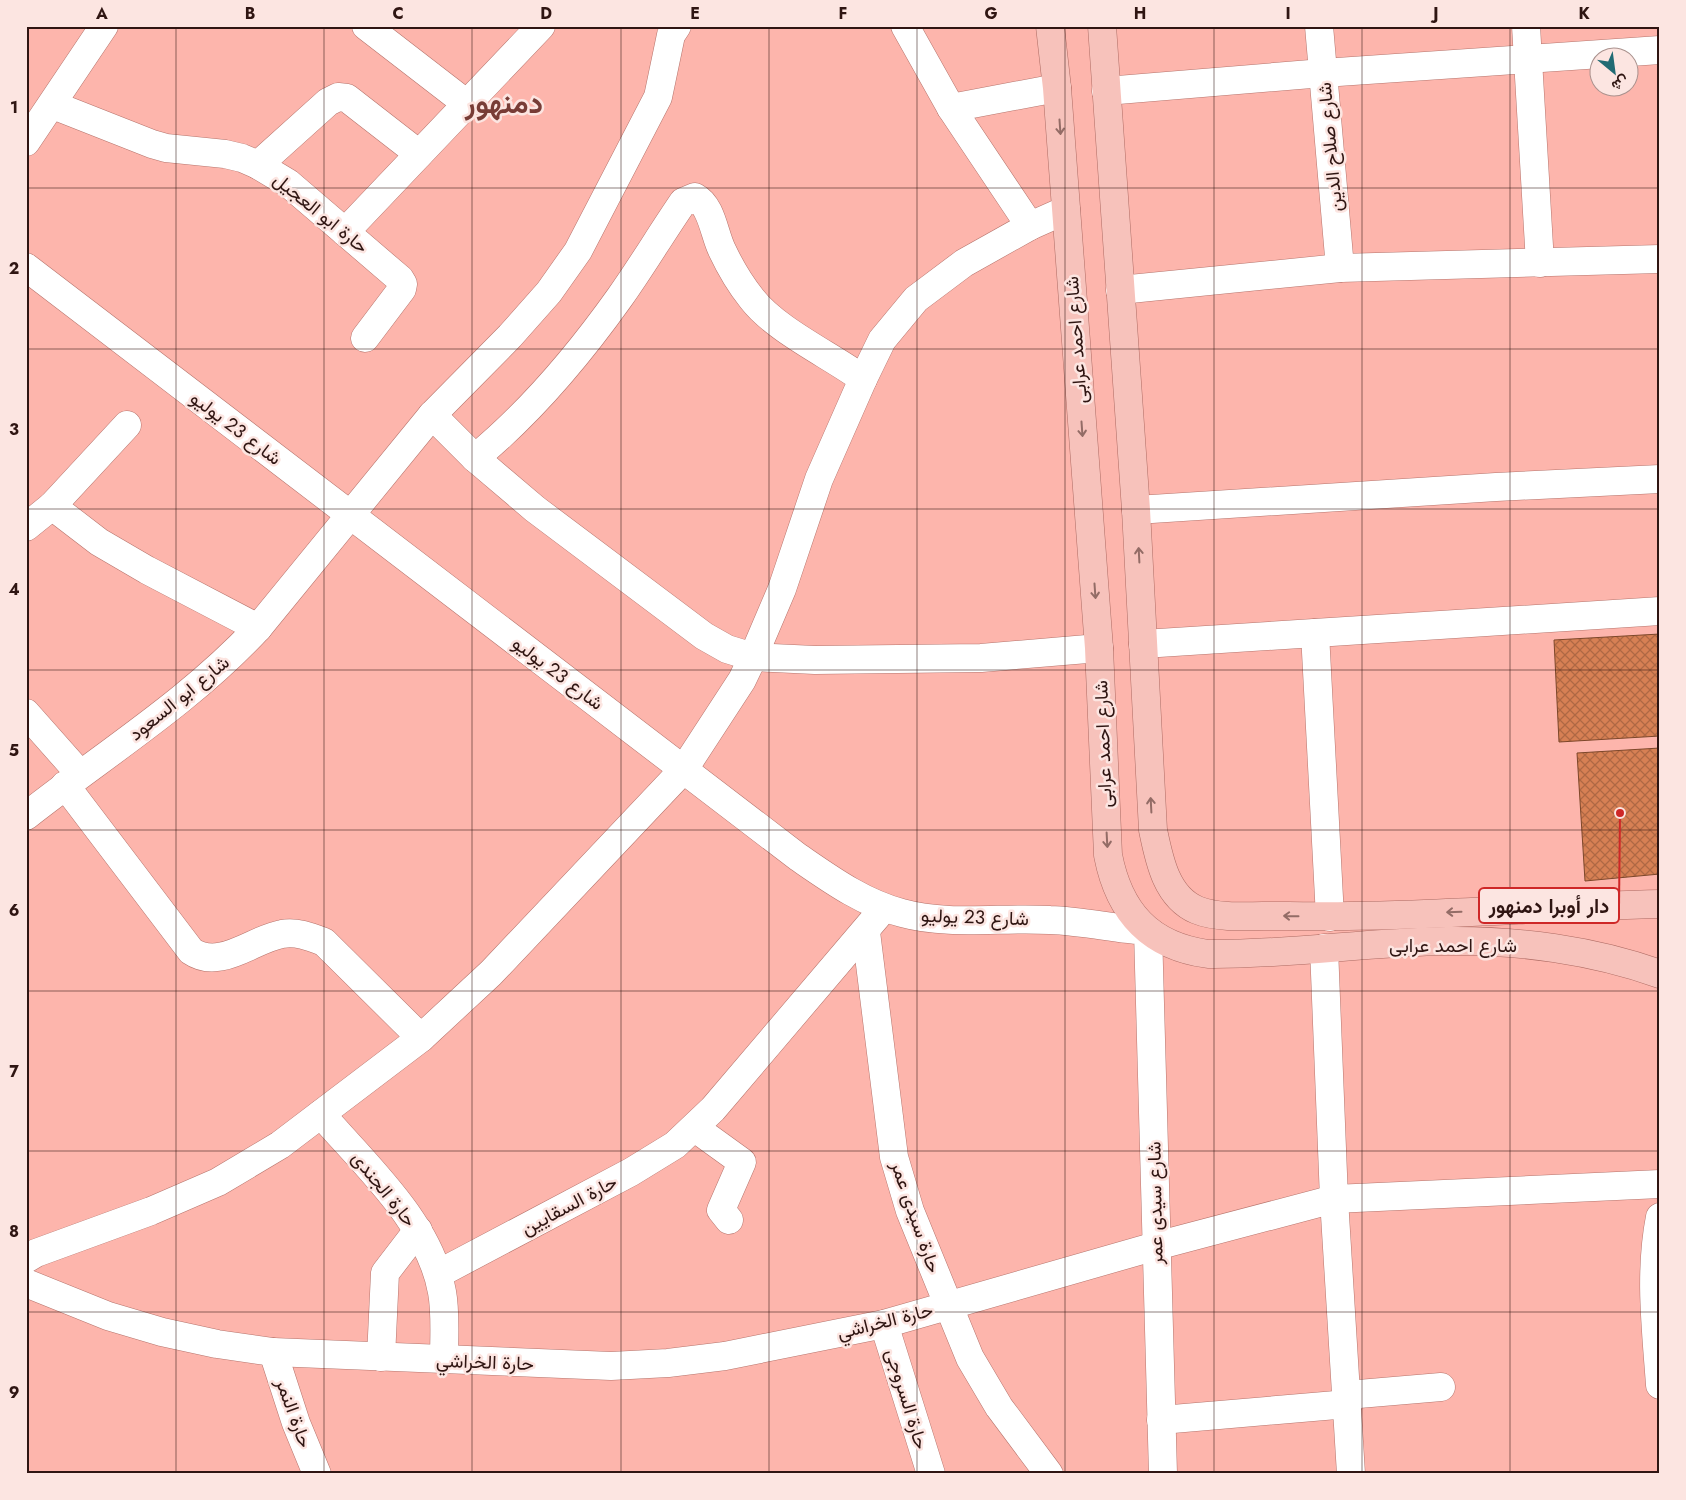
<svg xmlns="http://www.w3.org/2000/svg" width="1686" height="1500" viewBox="0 0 1686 1500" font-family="Jost,Vazirmatn,sans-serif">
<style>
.building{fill:url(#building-cross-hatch);stroke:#7d472a}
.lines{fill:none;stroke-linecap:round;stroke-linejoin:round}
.minor-casing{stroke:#b6746c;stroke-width:29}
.major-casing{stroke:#ae6b63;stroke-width:29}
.minor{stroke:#fff;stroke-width:28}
.major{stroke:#f7c2bb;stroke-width:28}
.oneway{stroke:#936c66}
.grid{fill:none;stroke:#2f1512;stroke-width:1;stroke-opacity:0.55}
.labels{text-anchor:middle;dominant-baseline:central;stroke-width:5;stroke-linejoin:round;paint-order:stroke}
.street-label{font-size:19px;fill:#2f1512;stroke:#fce5e1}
.town-label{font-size:29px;font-weight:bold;fill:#783c36;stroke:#fce5e1}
.leader{fill:none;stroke:#ce2727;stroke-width:2}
.callout-dot{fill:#ce2727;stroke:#fce5e1;stroke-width:2}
.callout{fill:#fce5e1;stroke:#ce2727;stroke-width:2}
.callout-label{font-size:20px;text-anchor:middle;font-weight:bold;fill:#2f1512}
.neatline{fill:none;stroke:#2f1512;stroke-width:2}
.grid-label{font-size:16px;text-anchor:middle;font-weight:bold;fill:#2f1512}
</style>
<defs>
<pattern id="building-cross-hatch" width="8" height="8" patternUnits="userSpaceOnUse" patternTransform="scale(1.25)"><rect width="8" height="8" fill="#d78054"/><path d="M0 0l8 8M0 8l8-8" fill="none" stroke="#af6844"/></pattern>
</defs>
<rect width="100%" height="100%" fill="#fdb5ac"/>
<g class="building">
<path d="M1660 634V736L1559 742 1554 640Z"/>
<path d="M1660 748V874L1585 881 1577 753Z"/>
</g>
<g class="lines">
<defs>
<g id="minor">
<path d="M366 26 467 104"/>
<path d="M905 26 951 108 1030 226"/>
<path d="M1319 26 1340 268"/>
<path d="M1526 26 1540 263"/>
<path d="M1106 91 1323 73 1660 50"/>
<path d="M53 105 152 144 166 148 225 154 242 158 258 165 288 183 400 279 403 284 402 289 365 338"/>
<path d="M951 108 1057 88"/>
<path d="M26 142 104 26"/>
<path d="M258 165 328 102 338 97 347 98 419 154"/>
<path d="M345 232 541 26"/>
<path d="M26 267 798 857C830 879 863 903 902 913 949 926 1001 917 1050 920 1083 921 1115 929 1148 931L1163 1474"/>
<path d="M1120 290 1340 268 1660 259"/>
<path d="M863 379 882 340 916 299 964 263 1030 226 1066 210"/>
<path d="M432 415 510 336 549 292 578 251 658 97 671 35 677 26"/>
<path d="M475 458 535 509 704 636 727 649 753 657 815 660 981 658 1099 648"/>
<path d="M52 506 99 542 147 570 258 628"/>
<path d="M1136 510 1496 487 1660 479"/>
<path d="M26 527 52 506 127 425"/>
<path d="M1315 633 1330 917"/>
<path d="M1143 644 1660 611"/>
<path d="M26 713 80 774"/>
<path d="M65 785 191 951C220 971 253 939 282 934 296 931 311 937 324 942L421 1038"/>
<path d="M26 816C106 753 189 702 258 628L432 415 475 458C531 412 578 356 620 297 642 266 661 234 683 202L695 197C712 206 714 234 722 250 730 267 740 284 752 299 776 330 830 355 863 379L819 479 782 589 753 657 742 680 684 769 491 973 421 1038 280 1145 218 1182 151 1211 36 1253 26 1259"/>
<path d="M866 932 894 1157 910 1211 970 1358 999 1407 1049 1474"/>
<path d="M1324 948 1334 1199 1351 1474"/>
<path d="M321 1114C365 1165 430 1223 442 1292 446 1313 444 1338 444 1360"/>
<path d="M695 1128 742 1162 721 1210 729 1220"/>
<path d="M1660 1217C1649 1273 1656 1329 1660 1385"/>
<path d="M438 1274 631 1172 675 1145 713 1109 884 908"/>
<path d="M26 1283 108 1316 162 1332 217 1344 273 1352 611 1366 668 1363 725 1356 884 1324 1156 1246 1334 1199 1660 1184"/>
<path d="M884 1324 931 1474"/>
<path d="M273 1352 296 1423 317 1474"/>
<path d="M381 1357 385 1273 418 1230"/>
<path d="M1347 1395 1441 1387"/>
<path d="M1161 1420 1348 1404"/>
</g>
<g id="major">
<path d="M1050 26 1057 88 1099 648 1108 855C1119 912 1149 946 1208 954 1287 955 1367 942 1447 941 1517 940 1593 950 1660 974"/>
<path d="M1102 26 1136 510 1153 830C1159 859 1166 897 1197 910 1221 920 1261 915 1288 916 1412 918 1536 907 1660 904"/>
</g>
</defs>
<use href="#minor" class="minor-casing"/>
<use href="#major" class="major-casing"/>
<use href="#minor" class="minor"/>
<use href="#major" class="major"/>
</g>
<defs><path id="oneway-shaft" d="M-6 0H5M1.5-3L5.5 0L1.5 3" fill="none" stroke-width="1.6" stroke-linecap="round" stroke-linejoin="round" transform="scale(1.25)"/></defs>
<g class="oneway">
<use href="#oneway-shaft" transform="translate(1060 127) rotate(86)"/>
<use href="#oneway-shaft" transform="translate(1082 429) rotate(86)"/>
<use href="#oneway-shaft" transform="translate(1139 555) rotate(-93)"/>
<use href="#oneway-shaft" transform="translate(1095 591) rotate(86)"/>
<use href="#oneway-shaft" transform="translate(1151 805) rotate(-93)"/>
<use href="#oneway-shaft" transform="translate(1107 840) rotate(87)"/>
<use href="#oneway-shaft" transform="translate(1454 912) rotate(178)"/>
<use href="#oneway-shaft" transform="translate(1291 916) rotate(-179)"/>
</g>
<path class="grid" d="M176 26V1474M324 26V1474M472 26V1474M621 26V1474M769 26V1474M917 26V1474M1065 26V1474M1214 26V1474M1362 26V1474M1510 26V1474M26 188H1660M26 349H1660M26 509H1660M26 670H1660M26 830H1660M26 991H1660M26 1151H1660M26 1312H1660"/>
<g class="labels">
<g class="street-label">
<text transform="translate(1330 147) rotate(-95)">شارع صلاح الدين</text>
<text transform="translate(321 213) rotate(39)">حارة ابو العجيل</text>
<text transform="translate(1076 340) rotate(-94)">شارع احمد عرابى</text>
<text transform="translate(236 428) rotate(37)">شارع 23 يوليو</text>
<text transform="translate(558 673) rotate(37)">شارع 23 يوليو</text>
<text transform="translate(179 698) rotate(-39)">شارع ابو السعود</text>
<text transform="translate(1103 744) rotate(-92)">شارع احمد عرابى</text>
<text transform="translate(975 917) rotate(2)">شارع 23 يوليو</text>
<text x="1453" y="945">شارع احمد عرابى</text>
<text transform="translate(384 1189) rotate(51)">حارة الجندى</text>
<text transform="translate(1155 1203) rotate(-91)">شارع سيدى عمر</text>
<text transform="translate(569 1205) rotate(-28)">حارة السقايين</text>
<text transform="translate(916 1217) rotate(71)">حارة سيدى عمر</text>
<text transform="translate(885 1321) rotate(-14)">حارة الخراشي</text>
<text transform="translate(485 1362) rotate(2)">حارة الخراشي</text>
<text transform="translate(907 1399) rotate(73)">حارة السروجى</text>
<text transform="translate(294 1413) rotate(70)">حارة النمر</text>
</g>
<g class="town-label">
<text x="504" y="103">دمنهور</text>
</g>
</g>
<path class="leader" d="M1620 813L1619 906"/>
<circle class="callout-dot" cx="1620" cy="813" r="5"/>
<rect class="callout" x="1479" y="888" width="140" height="35" rx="5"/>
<g class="callout-label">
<text x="1549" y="913">دار أوبرا دمنهور</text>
</g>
<rect width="1686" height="1500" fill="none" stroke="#fce5e1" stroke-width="55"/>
<g transform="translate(1614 72) rotate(151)"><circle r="24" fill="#fce5e1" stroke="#aa928e"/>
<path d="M0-4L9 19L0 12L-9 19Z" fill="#216b74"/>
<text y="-8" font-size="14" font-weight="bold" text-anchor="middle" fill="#2f1512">ش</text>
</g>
<rect x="28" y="28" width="1630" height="1444" class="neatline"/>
<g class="grid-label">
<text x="102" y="19">A</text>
<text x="250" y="19">B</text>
<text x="398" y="19">C</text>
<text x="546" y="19">D</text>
<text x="695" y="19">E</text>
<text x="843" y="19">F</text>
<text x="991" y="19">G</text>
<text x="1140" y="19">H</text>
<text x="1288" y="19">I</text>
<text x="1436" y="19">J</text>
<text x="1584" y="19">K</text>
<text x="14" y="113">1</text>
<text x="14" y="274">2</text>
<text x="14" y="435">3</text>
<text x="14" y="595">4</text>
<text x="14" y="756">5</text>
<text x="14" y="916">6</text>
<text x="14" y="1077">7</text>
<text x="14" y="1237">8</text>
<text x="14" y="1398">9</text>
</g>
</svg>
